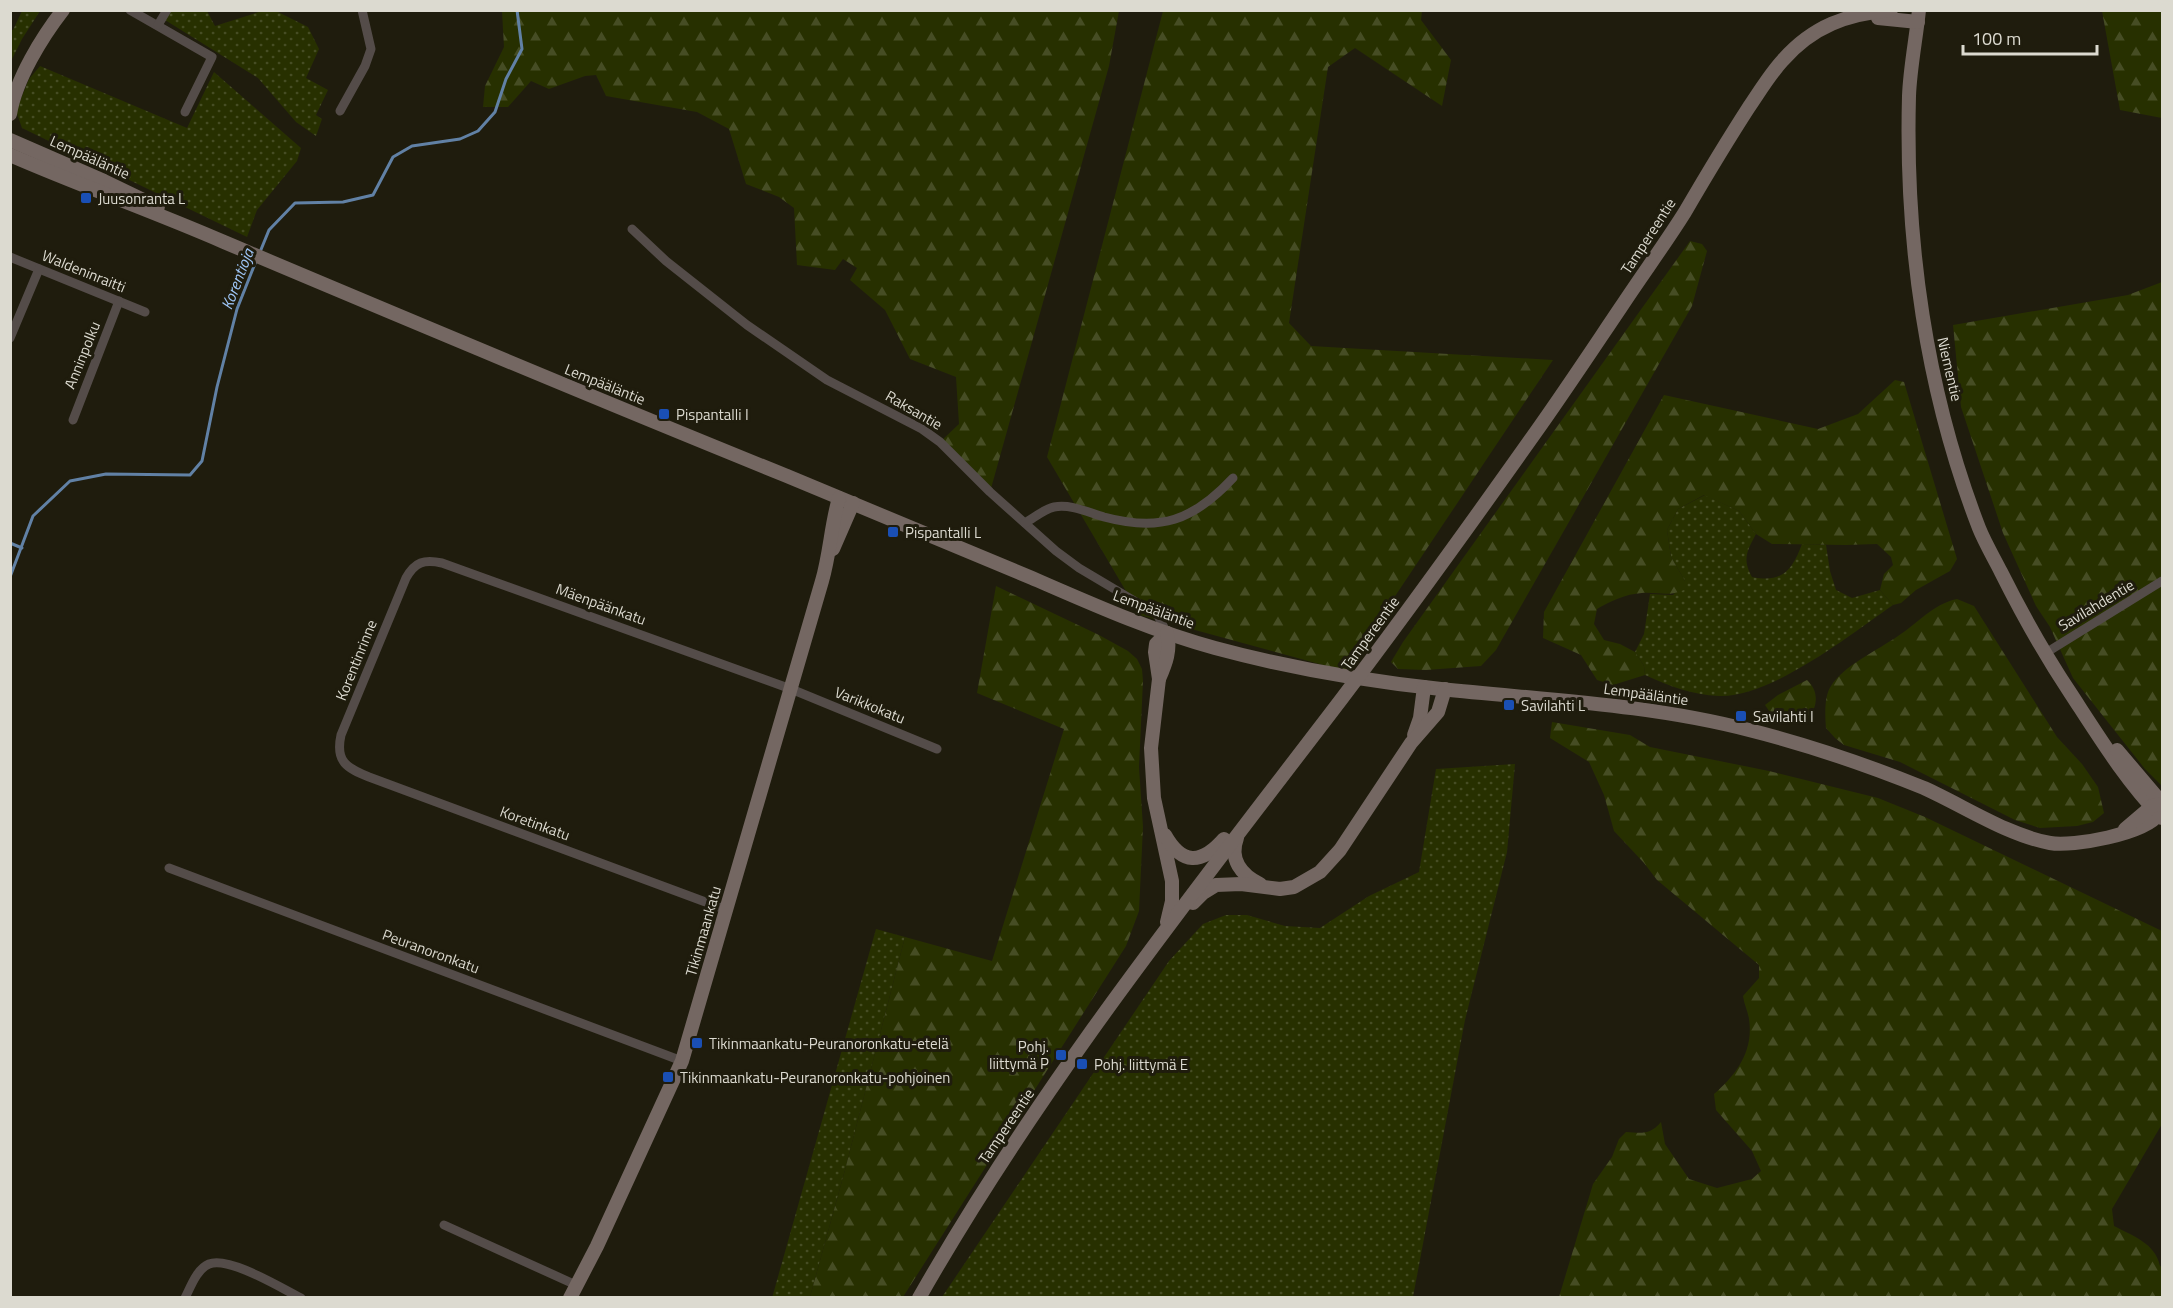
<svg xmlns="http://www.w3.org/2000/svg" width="2173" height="1308" viewBox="0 0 2173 1308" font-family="'Titillium Web',sans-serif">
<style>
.green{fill:url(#green-dots)}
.forest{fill:url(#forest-firs)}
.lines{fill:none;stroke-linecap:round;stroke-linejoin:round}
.stream{stroke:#6181a5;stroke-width:3}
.street{stroke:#544c49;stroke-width:9}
.secondary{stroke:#746762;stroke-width:14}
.transit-dot{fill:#1a4fb4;stroke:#1f1c0d;stroke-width:2}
.labels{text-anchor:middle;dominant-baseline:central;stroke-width:6;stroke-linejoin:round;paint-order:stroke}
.street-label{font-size:15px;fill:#dcdad0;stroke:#1f1c0d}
.poi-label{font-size:15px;fill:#dcdad0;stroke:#1f1c0d;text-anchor:start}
.water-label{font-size:16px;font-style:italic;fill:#9ec5f6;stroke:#1f1c0d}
</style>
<defs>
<pattern id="green-dots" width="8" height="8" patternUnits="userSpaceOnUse" patternTransform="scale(1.5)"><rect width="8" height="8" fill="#273000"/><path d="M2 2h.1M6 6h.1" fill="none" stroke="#464d24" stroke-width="1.8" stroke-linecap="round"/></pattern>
<pattern id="forest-firs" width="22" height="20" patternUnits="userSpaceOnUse" patternTransform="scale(1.5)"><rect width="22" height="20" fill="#273000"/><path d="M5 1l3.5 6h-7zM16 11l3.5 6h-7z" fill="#464d24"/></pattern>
</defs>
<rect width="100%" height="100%" fill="#1f1c0d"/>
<g class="green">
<path d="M22 11H40L22 39 11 61V30H13Z"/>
<path d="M171 11H207L215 26 262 11H276L308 27 319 49 306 78 328 90 316 115 322 119 316 136 296 122 258 78 165 20Z"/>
<path d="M40 66 187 128 214 72 301 148 297 161 257 210 247 237 22 128 16 111 29 79Z"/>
<path d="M1705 495 1739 511 1756 534C1747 551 1742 559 1752 577 1782 583 1792 571 1802 544L1826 545 1830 571 1836 590 1852 598 1880 590 1893 605C1851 634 1771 698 1719 696 1692 695 1669 686 1645 675L1644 666 1635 652 1644 634 1650 594 1673 595 1685 581 1671 557 1667 530 1678 509Z"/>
<path d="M1515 764 1507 852 1465 1020 1413 1297H942L1169 961 1203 924 1226 915H1247L1285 926 1320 928 1369 896 1419 872 1436 769Z"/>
<path d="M876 929 905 937 845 1170 810 1297 772 1298Z"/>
</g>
<g class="forest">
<path d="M502 11H1119L1109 66 990 492 940 442 959 424 956 377 910 359 885 310 850 280 857 268 843 259 835 270 797 265 794 208 779 197 746 184 729 129 697 112 606 96 596 75 585 76 549 89 531 81 508 107H483L485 86 504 47Z"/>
<path d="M1163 11H1422L1421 20 1451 60 1442 106 1355 48 1328 67 1289 323 1311 346 1553 360 1345 671 1140 615 1047 457Z"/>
<path d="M2102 11H2162V118L2120 110Z"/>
<path d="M1690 241 1702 244 1707 251 1692 306 1496 650 1481 666 1426 670 1398 669 1391 662 1403 642Z"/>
<path d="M2162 282V786L2145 769 2073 678 2050 627 2036 606 2003 533 1961 407 1953 325 2128 295Z"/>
<path d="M1895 380 1904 382 1957 559 1950 571 1916 590 1901 603 1893 605 1880 590 1884 574 1893 565 1891 557 1877 544 1846 545 1772 544 1756 534 1739 511 1704 495 1678 509 1667 530 1671 557 1685 581 1684 590C1669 597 1657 592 1642 593 1625 594 1611 601 1597 609L1594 624 1604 640 1620 644 1635 652 1644 666 1645 675 1613 685 1597 680 1581 655 1543 638 1544 612 1664 395 1818 429 1858 414Z"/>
<path d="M996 586 1099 635 1128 651 1137 659 1142 669 1143 681 1139 767 1143 827 1139 911 1126 946 903 1297H810L845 1170 905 937 992 961 1064 729 977 693Z"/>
<path d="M1957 599 1974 606 2057 737 2082 764 2098 787 2104 813 2093 822 2077 826 2040 828 2015 820 1900 762 1844 745 1835 738 1826 728C1825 716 1824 696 1831 686 1843 666 1878 650 1898 636 1918 623 1933 604 1957 599Z"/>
<path d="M1807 680C1821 693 1817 711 1804 723 1787 723 1775 721 1765 705L1778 695Z"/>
<path d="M1552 722 1630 735 1650 747 1769 771 1878 798 1925 817 2162 931V1124L2112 1209 2114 1226C2133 1236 2155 1243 2160 1266L2162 1267V1297H1559L1593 1184 1612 1157 1619 1139 1626 1132C1642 1133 1650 1135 1661 1122L1665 1144 1689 1179 1717 1188 1752 1179 1761 1171 1752 1151 1716 1110 1714 1094C1736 1075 1754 1051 1749 1019 1748 1012 1744 1004 1743 996L1759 978V965L1657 880 1644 863 1614 831 1604 795 1589 762 1550 738Z"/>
</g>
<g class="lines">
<g class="stream">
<path d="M260 252 269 230 295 203 343 202 373 195 393 157 412 146 460 139 478 131 495 112 506 79 522 49 517 10"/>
<path d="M10 543 22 548"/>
<path d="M10 577 33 516 70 481 106 474 190 475 202 461 217 387 237 309 256 261"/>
</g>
<g class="street">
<path d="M130 10 212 57 185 112"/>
<path d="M158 25 167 10"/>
<path d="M340 111 365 66 371 49 362 10"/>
<path d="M632 229 666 261 747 325 827 380 922 429 940 442 990 492 1056 551 1079 568 1153 612 1158 616 1167 633"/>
<path d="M10 257 145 312"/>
<path d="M10 338 39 269"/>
<path d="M73 420 119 301"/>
<path d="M1025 523C1034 518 1044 509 1054 507 1071 504 1087 512 1104 517 1160 532 1193 521 1233 478"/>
<path d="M2044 654 2162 581"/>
<path d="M169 868 682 1061"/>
<path d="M727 910 369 777C347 768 335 762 341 735L406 578C415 562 424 559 442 563L791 689 937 749"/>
<path d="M444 1225 576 1285"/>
<path d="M185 1298C191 1286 197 1269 209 1264 229 1256 281 1288 301 1298"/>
</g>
<g class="secondary">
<path d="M1919 10C1916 39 1910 68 1909 96 1905 242 1926 391 1979 528 1985 543 1994 558 2001 572 2022 614 2045 655 2071 694 2099 737 2126 781 2162 818"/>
<path d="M1878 18 1918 22"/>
<path d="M10 114C16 79 42 37 63 10"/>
<path d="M10 140 104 181 158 207"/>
<path d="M10 155C81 186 153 211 224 242 411 321 599 400 787 476 869 510 951 544 1032 578 1092 604 1152 631 1215 648 1289 668 1365 681 1441 689 1544 700 1649 704 1749 730 1809 745 1867 765 1924 788 1964 806 2007 835 2050 843 2073 847 2145 834 2159 814 2161 811 2161 807 2162 803"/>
<path d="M833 549 853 503"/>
<path d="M1167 633 1156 644 1155 652 1159 679 1151 748 1154 798 1172 881V901L1167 922"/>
<path d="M1159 679C1166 663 1171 650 1167 633"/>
<path d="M1414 735 1420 718 1424 687"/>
<path d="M2117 750 2162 803"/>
<path d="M2125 829 2152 806 2160 804"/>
<path d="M1165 835C1182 865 1201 865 1224 839"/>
<path d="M1237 838C1229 859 1241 875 1260 884"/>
<path d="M1193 903 1203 893 1216 885 1241 884 1280 889 1294 887 1320 872 1340 850 1411 743 1438 712 1445 689"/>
<path d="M570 1298 597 1246 682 1061 822 581C830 554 831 525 839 498"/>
<path d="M919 1298C1040 1085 1192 895 1340 701 1406 614 1470 525 1533 436 1563 394 1592 350 1621 307 1642 275 1665 244 1685 212 1706 176 1727 141 1749 107 1760 91 1770 74 1783 60 1813 26 1847 14 1891 10"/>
</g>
</g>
<g class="transit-dot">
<rect x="80" y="192" width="12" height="12" rx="3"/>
<rect x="658" y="408" width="12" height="12" rx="3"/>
<rect x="887" y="526" width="12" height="12" rx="3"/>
<rect x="1503" y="699" width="12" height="12" rx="3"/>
<rect x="1735" y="710" width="12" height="12" rx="3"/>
<rect x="691" y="1037" width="12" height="12" rx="3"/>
<rect x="1055" y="1049" width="12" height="12" rx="3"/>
<rect x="1076" y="1058" width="12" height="12" rx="3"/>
<rect x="662" y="1071" width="12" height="12" rx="3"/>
</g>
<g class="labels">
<g class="street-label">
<text transform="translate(90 157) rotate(24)">Lempääläntie</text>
<text transform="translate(1648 236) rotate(-57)">Tampereentie</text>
<text transform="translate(84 271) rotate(22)">Waldeninraitti</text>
<text transform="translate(82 355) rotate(-68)">Anninpolku</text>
<text transform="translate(1950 369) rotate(77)">Niementie</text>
<text transform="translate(605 384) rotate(22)">Lempääläntie</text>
<text transform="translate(914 410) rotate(30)">Raksantie</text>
<text transform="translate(601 604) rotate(20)">Mäenpäänkatu</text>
<text transform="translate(2096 605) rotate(-31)">Savilahdentie</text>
<text transform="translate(1154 609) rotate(20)">Lempääläntie</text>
<text transform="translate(1370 633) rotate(-54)">Tampereentie</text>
<text transform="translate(356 660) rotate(-68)">Korentinrinne</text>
<text transform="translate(1646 694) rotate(8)">Lempääläntie</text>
<text transform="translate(870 705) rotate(22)">Varikkokatu</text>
<text transform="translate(535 823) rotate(20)">Koretinkatu</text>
<text transform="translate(703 931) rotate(-74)">Tikinmaankatu</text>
<text transform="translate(431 951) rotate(20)">Peuranoronkatu</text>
<text transform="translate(1006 1126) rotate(-56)">Tampereentie</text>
</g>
<g class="poi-label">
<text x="98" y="198">Juusonranta L</text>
<text x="676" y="414">Pispantalli I</text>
<text x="905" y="532">Pispantalli L</text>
<text x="1521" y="705">Savilahti L</text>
<text x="1753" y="716">Savilahti I</text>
<text x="709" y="1043">Tikinmaankatu-Peuranoronkatu-etelä</text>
<text x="1049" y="1046" text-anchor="end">Pohj.<tspan x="1049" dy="17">liittymä P</tspan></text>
<text x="1094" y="1064">Pohj. liittymä E</text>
<text x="680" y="1077">Tikinmaankatu-Peuranoronkatu-pohjoinen</text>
</g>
<g class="water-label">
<text transform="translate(237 279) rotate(-69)">Korentioja</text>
</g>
</g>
<rect width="2173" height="1308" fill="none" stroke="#dcdad0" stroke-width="24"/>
<path d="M1963 45v9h134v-9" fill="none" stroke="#dcdad0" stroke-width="3"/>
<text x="1972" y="45" font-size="18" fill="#dcdad0" stroke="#1f1c0d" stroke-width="4.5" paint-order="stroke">100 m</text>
</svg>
